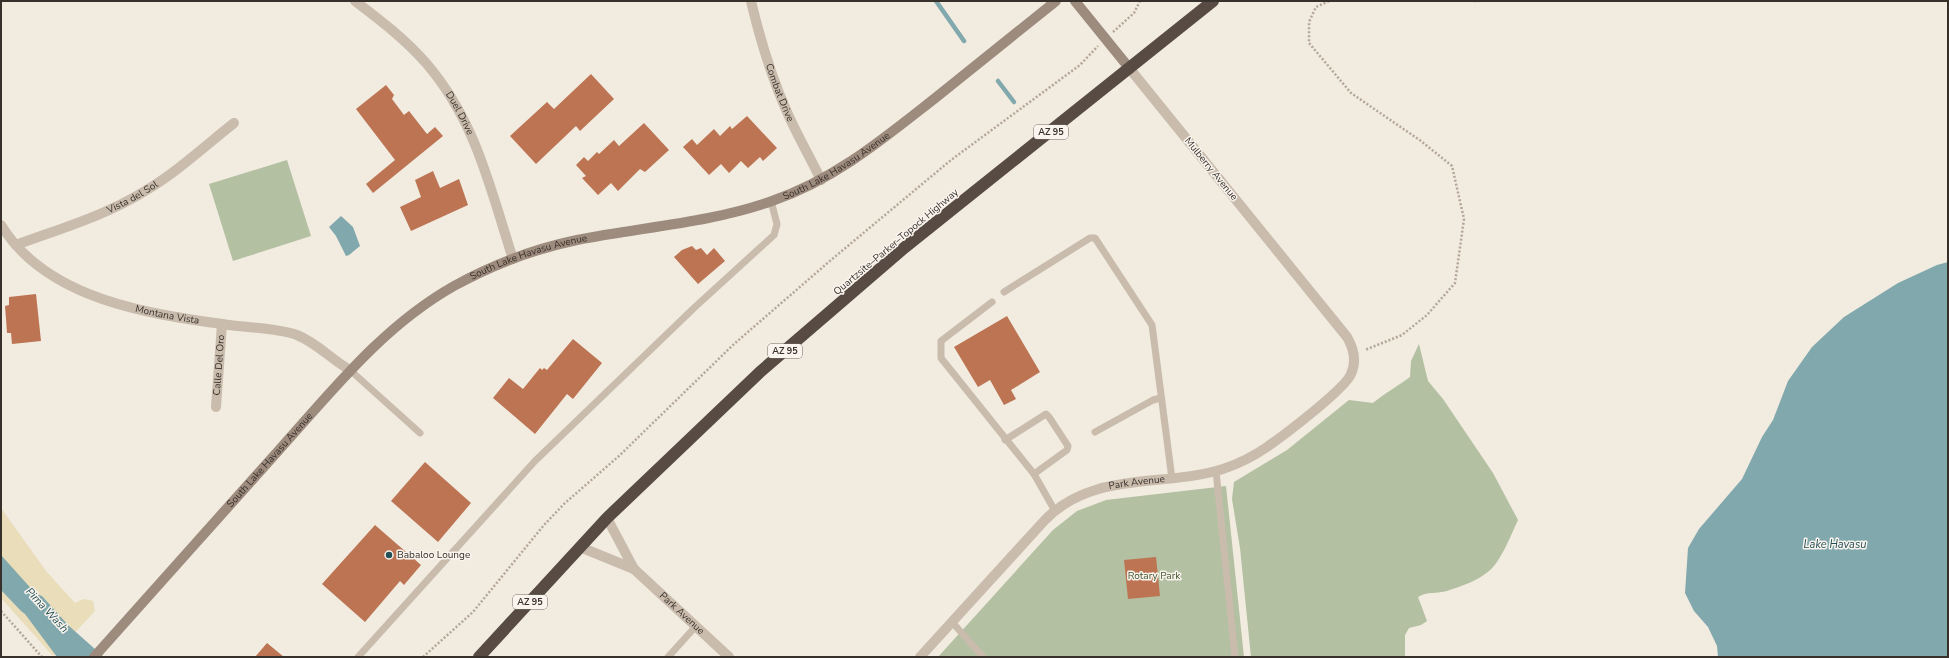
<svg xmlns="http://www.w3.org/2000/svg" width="1949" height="658" viewBox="0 0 1949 658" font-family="'Nunito Sans',sans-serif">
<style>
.green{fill:#b3c0a1}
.sand{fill:#eaddba}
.water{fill:#81a8ac}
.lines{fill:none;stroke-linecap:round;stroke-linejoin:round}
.stream{stroke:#81a8ac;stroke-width:4.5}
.building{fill:#bd7453}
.path{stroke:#b5a697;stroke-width:2.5;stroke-dasharray:2 2;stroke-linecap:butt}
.lane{stroke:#c9bcad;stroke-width:7}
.street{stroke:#c9bcad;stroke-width:10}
.secondary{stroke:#9d8b7e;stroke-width:10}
.highway{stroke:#584b43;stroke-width:12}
.poi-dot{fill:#234f56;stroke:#f9f4ed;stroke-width:1.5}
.labels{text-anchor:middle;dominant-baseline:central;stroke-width:3;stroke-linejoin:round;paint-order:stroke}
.shield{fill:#f9f4ed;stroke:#726b65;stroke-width:1}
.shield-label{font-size:9px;font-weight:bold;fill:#38302b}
.street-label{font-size:10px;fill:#38302b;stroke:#f9f4ed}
.poi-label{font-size:10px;fill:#38302b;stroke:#f9f4ed;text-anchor:start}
.park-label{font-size:10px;fill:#455430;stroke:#f9f4ed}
.water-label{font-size:11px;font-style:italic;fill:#234f56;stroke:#f9f4ed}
</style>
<rect width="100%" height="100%" fill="#f1ebe0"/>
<g class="green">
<path d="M287 160 311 236 233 261 209 184Z"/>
<path d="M1419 344 1428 381 1443 399 1493 473 1518 520C1512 533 1500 563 1489 571 1477 581 1462 586 1447 591 1437 594 1427 591 1418 597L1427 621 1421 625 1409 628 1405 635V657H1251L1240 548 1232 499 1234 482 1287 450 1349 400 1373 403C1385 393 1398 386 1410 377L1411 361Z"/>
<path d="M1226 486 1244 657H938L1053 530 1077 511 1106 500Z"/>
</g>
<path class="sand" d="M1 508 46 571 75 603 84 599 93 601 95 611 53 656 1 598Z"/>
<g class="water">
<path d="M341 216 353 227 360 246 349 255 346 256 336 236 329 227Z"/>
<path d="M1948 262V657H1718L1717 646 1708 627 1694 611 1685 593 1688 548 1699 529 1742 479 1762 437 1773 420 1788 381 1812 347 1844 317 1898 283 1937 265Z"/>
<path d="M1 555 36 594 42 596 69 626 104 657H57L25 614 21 611 1 590Z"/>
</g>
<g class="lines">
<g class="stream">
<path d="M936 1 964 41"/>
<path d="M998 81 1014 102"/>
</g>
</g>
<g class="building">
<path d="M591 74 614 99 580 131 576 126 536 164 510 136 547 102 554 109Z"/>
<path d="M386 85 394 95 392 99 404 115 409 111 427 134 435 127 443 136 373 193 366 184 395 160 356 109Z"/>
<path d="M747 116 777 148 763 161 760 157 748 168 741 161 729 173 721 164 709 175 683 147 692 139 697 145 714 129 720 136 730 126 732 129Z"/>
<path d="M644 123 669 150 645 172 640 169 618 191 611 183 598 195 582 178 586 176 576 165 584 157 588 161 597 152 599 154 614 140 619 146Z"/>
<path d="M433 171 440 188 459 179 468 205 411 231 400 207 421 197 415 180Z"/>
<path d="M692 246 696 250 701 248 707 255 714 248 725 261 698 284 674 257 682 250Z"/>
<path d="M36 294 41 341 12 344 11 333H7L6 319 5 306 9 305V297Z"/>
<path d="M1007 316 1040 372 1011 390 1016 399 1004 405 990 380 978 387 954 347Z"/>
<path d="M573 339 602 363 573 399 567 394 535 434 493 398 509 378 523 389 540 368 542 370 544 368 547 370Z"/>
<path d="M425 462 471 503 438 542 391 501Z"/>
<path d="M375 525 421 565 404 585 400 581 365 622 322 584Z"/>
<path d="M1156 557 1160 596 1128 599 1124 560Z"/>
<path d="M267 643 284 657H255Z"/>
</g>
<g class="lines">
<g class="path">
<path d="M1329 1 1316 7 1309 22V43L1351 93 1421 141 1452 166 1464 219 1455 283 1427 315 1402 335 1365 350"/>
<path d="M1474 1H1479"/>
<path d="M1113 32 1134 13 1140 1"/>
<path d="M1 611 42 657"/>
<path d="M423 657 473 612 544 525 565 503 619 456 734 344 831 260 951 160 1080 65 1098 46"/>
</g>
<g class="lane">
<path d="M1004 292 1090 238H1095L1152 325 1172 479"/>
<path d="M992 302 941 341V358L1034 474 1055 511"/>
<path d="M350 370 420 433"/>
<path d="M1095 432 1153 400 1161 398"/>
<path d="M1005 440 1046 414 1049 417 1068 446 1067 450 1034 474"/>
<path d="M1216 471 1235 657"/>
<path d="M952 622 983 657"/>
<path d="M358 657 535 461 695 307 774 235 777 224 771 201"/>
<path d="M668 657 696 626"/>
</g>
<g class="street">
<path id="s1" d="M355 1C380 20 405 39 426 63 476 121 490 188 513 259"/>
<path id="s2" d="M751 1C760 39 771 76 787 112 797 135 810 157 821 180"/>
<path id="s3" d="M1 225C47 300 149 314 229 325 251 328 277 328 297 335 317 343 332 360 350 370"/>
<path id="s4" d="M16 245C59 229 105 216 145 191 177 172 205 146 234 123"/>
<path id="s5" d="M216 407 222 324"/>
<path id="s6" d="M607 518 634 569 729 657"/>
<path d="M580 547 634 569"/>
<path id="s7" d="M920 657 1044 521C1092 470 1162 488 1223 469 1238 464 1254 456 1267 447 1283 436 1345 389 1351 374 1357 361 1354 349 1347 337L1130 69"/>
</g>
<g class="secondary">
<path d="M1075 1 1130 69"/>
<path id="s8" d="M94 657C156 588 217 519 279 450 332 391 383 326 454 286 492 265 534 249 577 240 642 227 710 223 772 201 834 180 883 139 934 99 975 66 1015 34 1056 1"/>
</g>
<path class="highway" d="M479 657 607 518 760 372 904 248 1213 1"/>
</g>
<circle class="poi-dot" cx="389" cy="555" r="4"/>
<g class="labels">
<g class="shield">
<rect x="1034" y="125" width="34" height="14" rx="3"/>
<rect x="768" y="344" width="34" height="14" rx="3"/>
<rect x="513" y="595" width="34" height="14" rx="3"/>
</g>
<g class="shield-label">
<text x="1051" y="132">AZ 95</text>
<text x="785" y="351">AZ 95</text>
<text x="530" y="602">AZ 95</text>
</g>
<g class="street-label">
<text stroke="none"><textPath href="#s2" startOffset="96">Combat Drive</textPath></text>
<text stroke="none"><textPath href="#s1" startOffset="155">Duel Drive</textPath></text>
<text stroke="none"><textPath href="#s8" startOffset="923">South Lake Havasu Avenue</textPath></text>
<text transform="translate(1211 169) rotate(51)">Mulberry Avenue</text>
<text stroke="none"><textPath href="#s4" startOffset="126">Vista del Sol</textPath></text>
<text transform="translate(896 242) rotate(-40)">Quartzsite–Parker–Topock Highway</text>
<text stroke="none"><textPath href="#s8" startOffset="599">South Lake Havasu Avenue</textPath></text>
<text stroke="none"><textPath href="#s3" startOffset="195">Montana Vista</textPath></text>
<text stroke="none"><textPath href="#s5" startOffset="42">Calle Del Oro</textPath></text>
<text stroke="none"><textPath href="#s8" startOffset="264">South Lake Havasu Avenue</textPath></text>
<text stroke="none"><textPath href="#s7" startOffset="287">Park Avenue</textPath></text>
<text stroke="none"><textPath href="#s6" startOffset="123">Park Avenue</textPath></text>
</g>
<g class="poi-label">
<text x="397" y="555">Babaloo Lounge</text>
</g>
<g class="park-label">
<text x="1154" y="576">Rotary Park</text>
</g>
<g class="water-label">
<text x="1835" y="544">Lake Havasu</text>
<text transform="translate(47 610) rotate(47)">Pima Wash</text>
</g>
</g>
<rect width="1949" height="658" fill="none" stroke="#38302b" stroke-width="4"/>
</svg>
